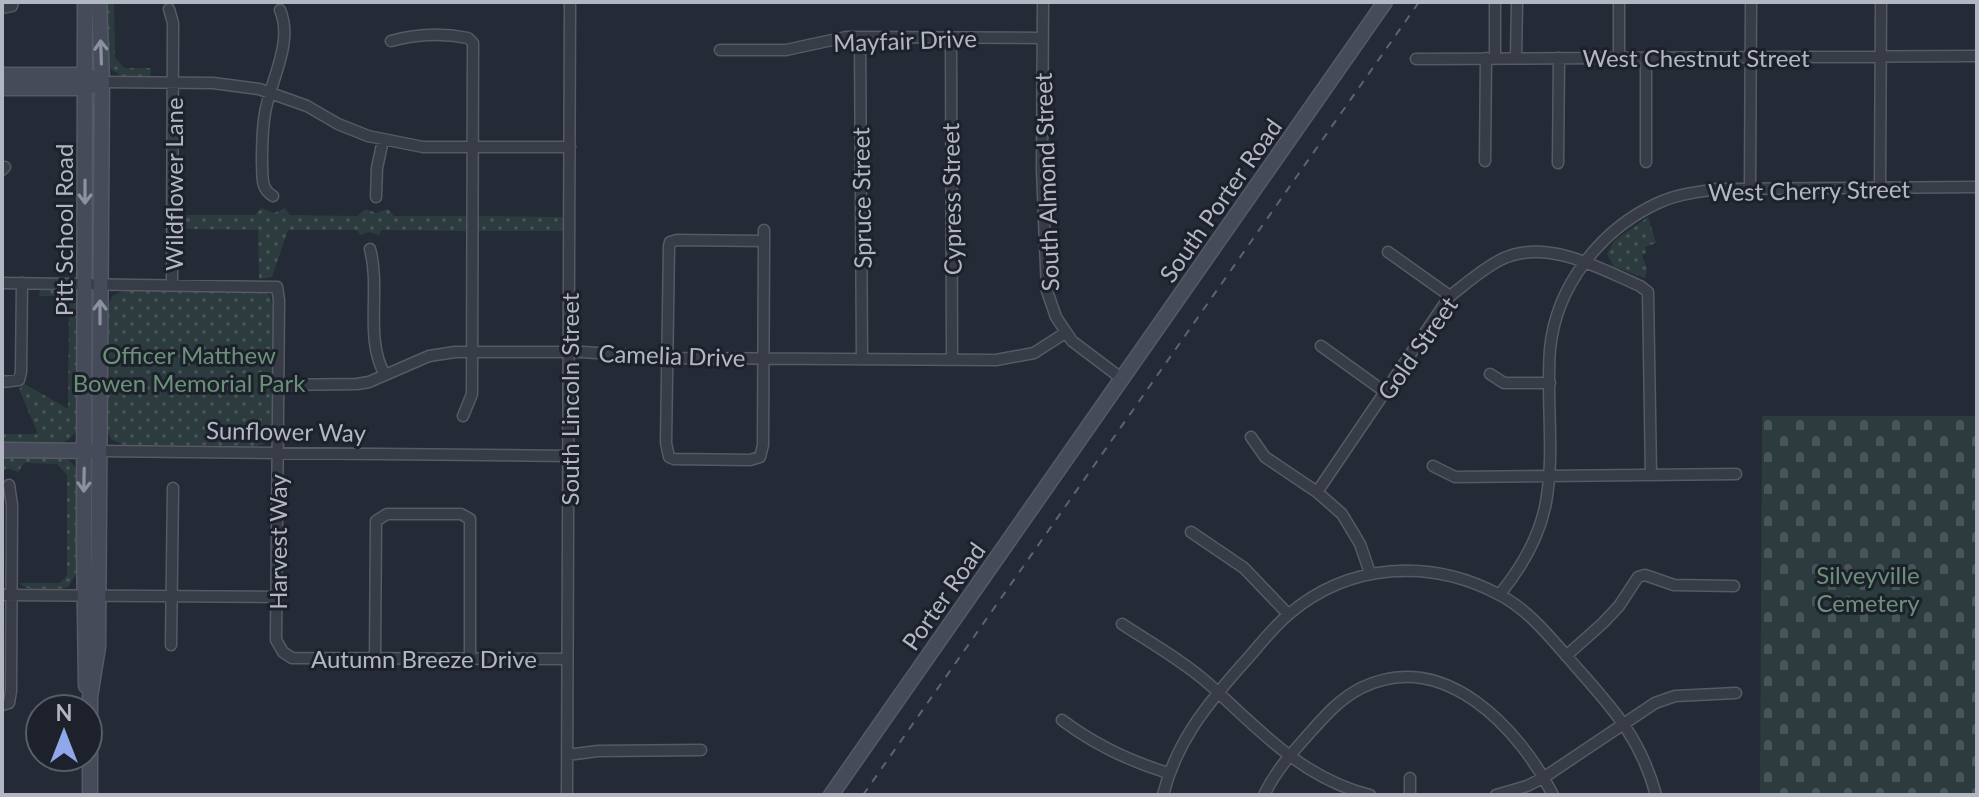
<svg xmlns="http://www.w3.org/2000/svg" width="1979" height="797" viewBox="0 0 1979 797" font-family="Lato,sans-serif">
<style>
.cemetery{fill:url(#cemetery-stones)}
.park{fill:url(#park-dots)}
.lines{fill:none;stroke-linecap:round;stroke-linejoin:round}
.street-casing{stroke:#555a65;stroke-width:13}
.secondary-casing{stroke:#555a65;stroke-width:17}
.street{stroke:#373c47;stroke-width:10}
.secondary{stroke:#464b5a;stroke-width:14}
.rail{stroke:#5e6371;stroke-width:2;stroke-dasharray:8 8;stroke-linecap:butt}
.oneway{stroke:#8c919e}
.labels{text-anchor:middle;dominant-baseline:central;stroke-width:6;stroke-linejoin:round;paint-order:stroke}
.street-label{font-size:24px;fill:#b2b7c3;stroke:#1c212c}
.park-label{font-size:24px;fill:#6c9179;stroke:#1c212c}
</style>
<defs>
<pattern id="cemetery-stones" width="16" height="16" patternUnits="userSpaceOnUse" patternTransform="scale(2)"><rect width="16" height="16" fill="#2c3b3d"/><path d="M2 7V4a2 2 0 0 1 4 0v3zM10 15v-3a2 2 0 0 1 4 0v3z" fill="#485557"/></pattern>
<pattern id="park-dots" width="8" height="8" patternUnits="userSpaceOnUse" patternTransform="scale(2)"><rect width="8" height="8" fill="#2c3b3d"/><path d="M2 2h.1M6 6h.1" fill="none" stroke="#485557" stroke-width="1.8" stroke-linecap="round"/></pattern>
</defs>
<rect width="100%" height="100%" fill="#242a36"/>
<!-- cemetery -->
<path class="cemetery" d="M1762,416H1977V795H1760Z"/>
<!-- park -->
<path class="park" d="M104,2H114L115,58L125,68H151L150,77L121,76L108,67Z
M261,208L274,213L285,208L290,215L357,216L365,209L376,213L388,209L394,216H466V231L382,230L379,235L369,232L360,235L357,230H288L272,277L259,279L258,230L179,229V215H255Z
M479,216L563,217V231H479Z
M1648,217L1656,243L1645,247L1646,253L1642,255L1647,269L1645,278L1614,267L1607,254L1614,241Z
M40,290C55,290 71,287 78,304L76,431C65,453 23,443 2,443V434H38L19,389L25,384L68,409L69,304L62,296H39Z
M125,290L259,291L270,295L273,308L272,433L267,443L258,446L124,445L112,440L106,430L107,308L112,296Z
M2,457H60L69,460L76,468L77,572L68,587C54,591 29,593 19,583H60L67,575V475L57,464L24,463L18,472L10,469L2,470Z"/>
<g class="lines">
<!-- street casing -->
<g class="street-casing">
<path id="street" d="M1043,2L1042,170L1047,291L1056,317L1072,341L1121,378
M2,8L12,6L13,2
M169,9L173,23L172,285
M860,37L862,359
M951,38L952,360
M391,41C415,34 443,33 468,38L473,43L472,394L463,416
M720,50H786L846,37L1043,38
M1495,58V2
M1516,58L1517,2
M1619,58V2
M1416,59L1977,56
M102,82L213,83L259,89L307,106L338,124L368,136L423,147H570
M1485,161L1486,58
M1646,162V57
M1558,163L1559,58
M2,170L5,167
M1750,188L1751,2
M1880,188L1881,2
M273,196C260,188 263,177 262,163C262,146 262,130 265,113C270,81 294,43 280,10
M376,197L377,168L383,140
M764,230V241L763,445L760,457L750,460L674,459L669,457L666,443L669,246L670,242L677,240L764,241
M370,249C381,290 364,338 385,375
M1388,252L1450,296
M2,283L277,287L279,300L276,640L283,652L292,658L567,659
M1321,346L1385,392
M1490,374L1504,383H1550
M2,382L19,380L21,372L22,283
M278,385L357,384L369,382L429,356L455,352H583L667,358L996,360L1034,353L1065,333
M1251,437L1265,457L1317,492L1342,514L1360,544L1370,573
M100,451L569,456
M1433,466L1455,477L1736,474
M1317,492L1450,296C1467,283 1482,269 1502,259C1547,238 1599,268 1640,286L1648,292L1651,475
M1191,532L1244,568L1288,614
M1500,594C1521,568 1540,536 1546,502C1555,452 1546,400 1550,349C1556,286 1601,229 1658,203C1677,194 1697,192 1717,189L1977,187
M2,595L277,597
M1122,624C1151,643 1183,661 1209,684C1258,729 1303,779 1370,795
M171,645L173,488
M1566,656L1603,623L1619,606L1638,577L1645,575L1674,585L1734,586
M375,658L376,521L387,514H461L470,519V658
M2,705L9,703L11,691L12,505L9,485
M1062,720C1095,745 1129,761 1168,773
M567,755L598,751L701,750
M1410,778V795
M567,795L570,2
M1163,795C1176,743 1205,707 1240,667C1256,650 1271,629 1289,614C1349,563 1430,558 1498,594C1530,610 1554,642 1577,668C1614,710 1641,739 1656,795
M1264,795C1275,772 1290,755 1307,736C1324,717 1338,700 1361,688C1443,647 1519,728 1553,795
M1496,795L1527,786L1543,778L1655,703L1675,696L1736,693"/>
</g>
<!-- secondary casing -->
<g class="secondary-casing">
<path id="secondary" d="M85,2L84,546L86,686
M2,75H85L90,77
M2,88H85L94,85
M2,450L94,451
M90,795V697L98,647L102,82L99,2
M831,795L1385,2"/>
</g>
<!-- street -->
<use href="#street" class="street"/>
<!-- secondary -->
<use href="#secondary" class="secondary"/>
<!-- rail -->
<path class="rail" d="M863,795L1419,2"/>
</g>
<!-- one-way arrows -->
<defs><path id="oneway-shaft" d="M-6 0H5M1.5-3L5.5 0L1.5 3" fill="none" stroke-width="1.6" stroke-linecap="round" stroke-linejoin="round" transform="scale(2)"/></defs>
<g class="oneway">
<use href="#oneway-shaft" transform="translate(101 52) rotate(-92)"/>
<use href="#oneway-shaft" transform="translate(85 192) rotate(90)"/>
<use href="#oneway-shaft" transform="translate(100 312) rotate(-90)"/>
<use href="#oneway-shaft" transform="translate(84 480) rotate(91)"/>
</g>
<g class="labels">
<!-- street labels -->
<g class="street-label">
<text transform="translate(905 40) rotate(-2)">Mayfair Drive</text>
<text x="1696" y="57">West Chestnut Street</text>
<text transform="translate(1046 182) rotate(-92)">South Almond Street</text>
<text transform="translate(173 184) rotate(-90)">Wildflower Lane</text>
<text transform="translate(1809 190) rotate(-1)">West Cherry Street</text>
<text transform="translate(861 198) rotate(-91)">Spruce Street</text>
<text transform="translate(951 199) rotate(-91)">Cypress Street</text>
<text transform="translate(1220 200) rotate(-55)">South Porter Road</text>
<text transform="translate(63 230) rotate(-90)">Pitt School Road</text>
<text transform="translate(1417 348) rotate(-55)">Gold Street</text>
<text transform="translate(672 355) rotate(2)">Camelia Drive</text>
<text transform="translate(569 399) rotate(-90)">South Lincoln Street</text>
<text transform="translate(286 431) rotate(1)">Sunflower Way</text>
<text transform="translate(277 542) rotate(-90)">Harvest Way</text>
<text transform="translate(943 596) rotate(-55)">Porter Road</text>
<text x="424" y="658">Autumn Breeze Drive</text>
</g>
<!-- park labels -->
<g class="park-label">
<text x="189" y="354">Officer Matthew<tspan x="189" dy="28">Bowen Memorial Park</tspan></text>
<text x="1868" y="574">Silveyville<tspan x="1868" dy="28">Cemetery</tspan></text>
</g>
</g>
<!-- border -->
<rect width="1979" height="797" fill="none" stroke="#b2b7c3" stroke-width="8"/>
<!-- north arrow -->
<g transform="translate(64 733)"><circle r="38" fill="#1c212c" stroke="#585d68" stroke-width="2"/>
<path d="M0-6L14 30L0 20L-14 30Z" fill="#90a8ea"/>
<text y="-12" font-size="22" font-weight="bold" text-anchor="middle" fill="#b2b7c3">N</text>
</g>
</svg>
